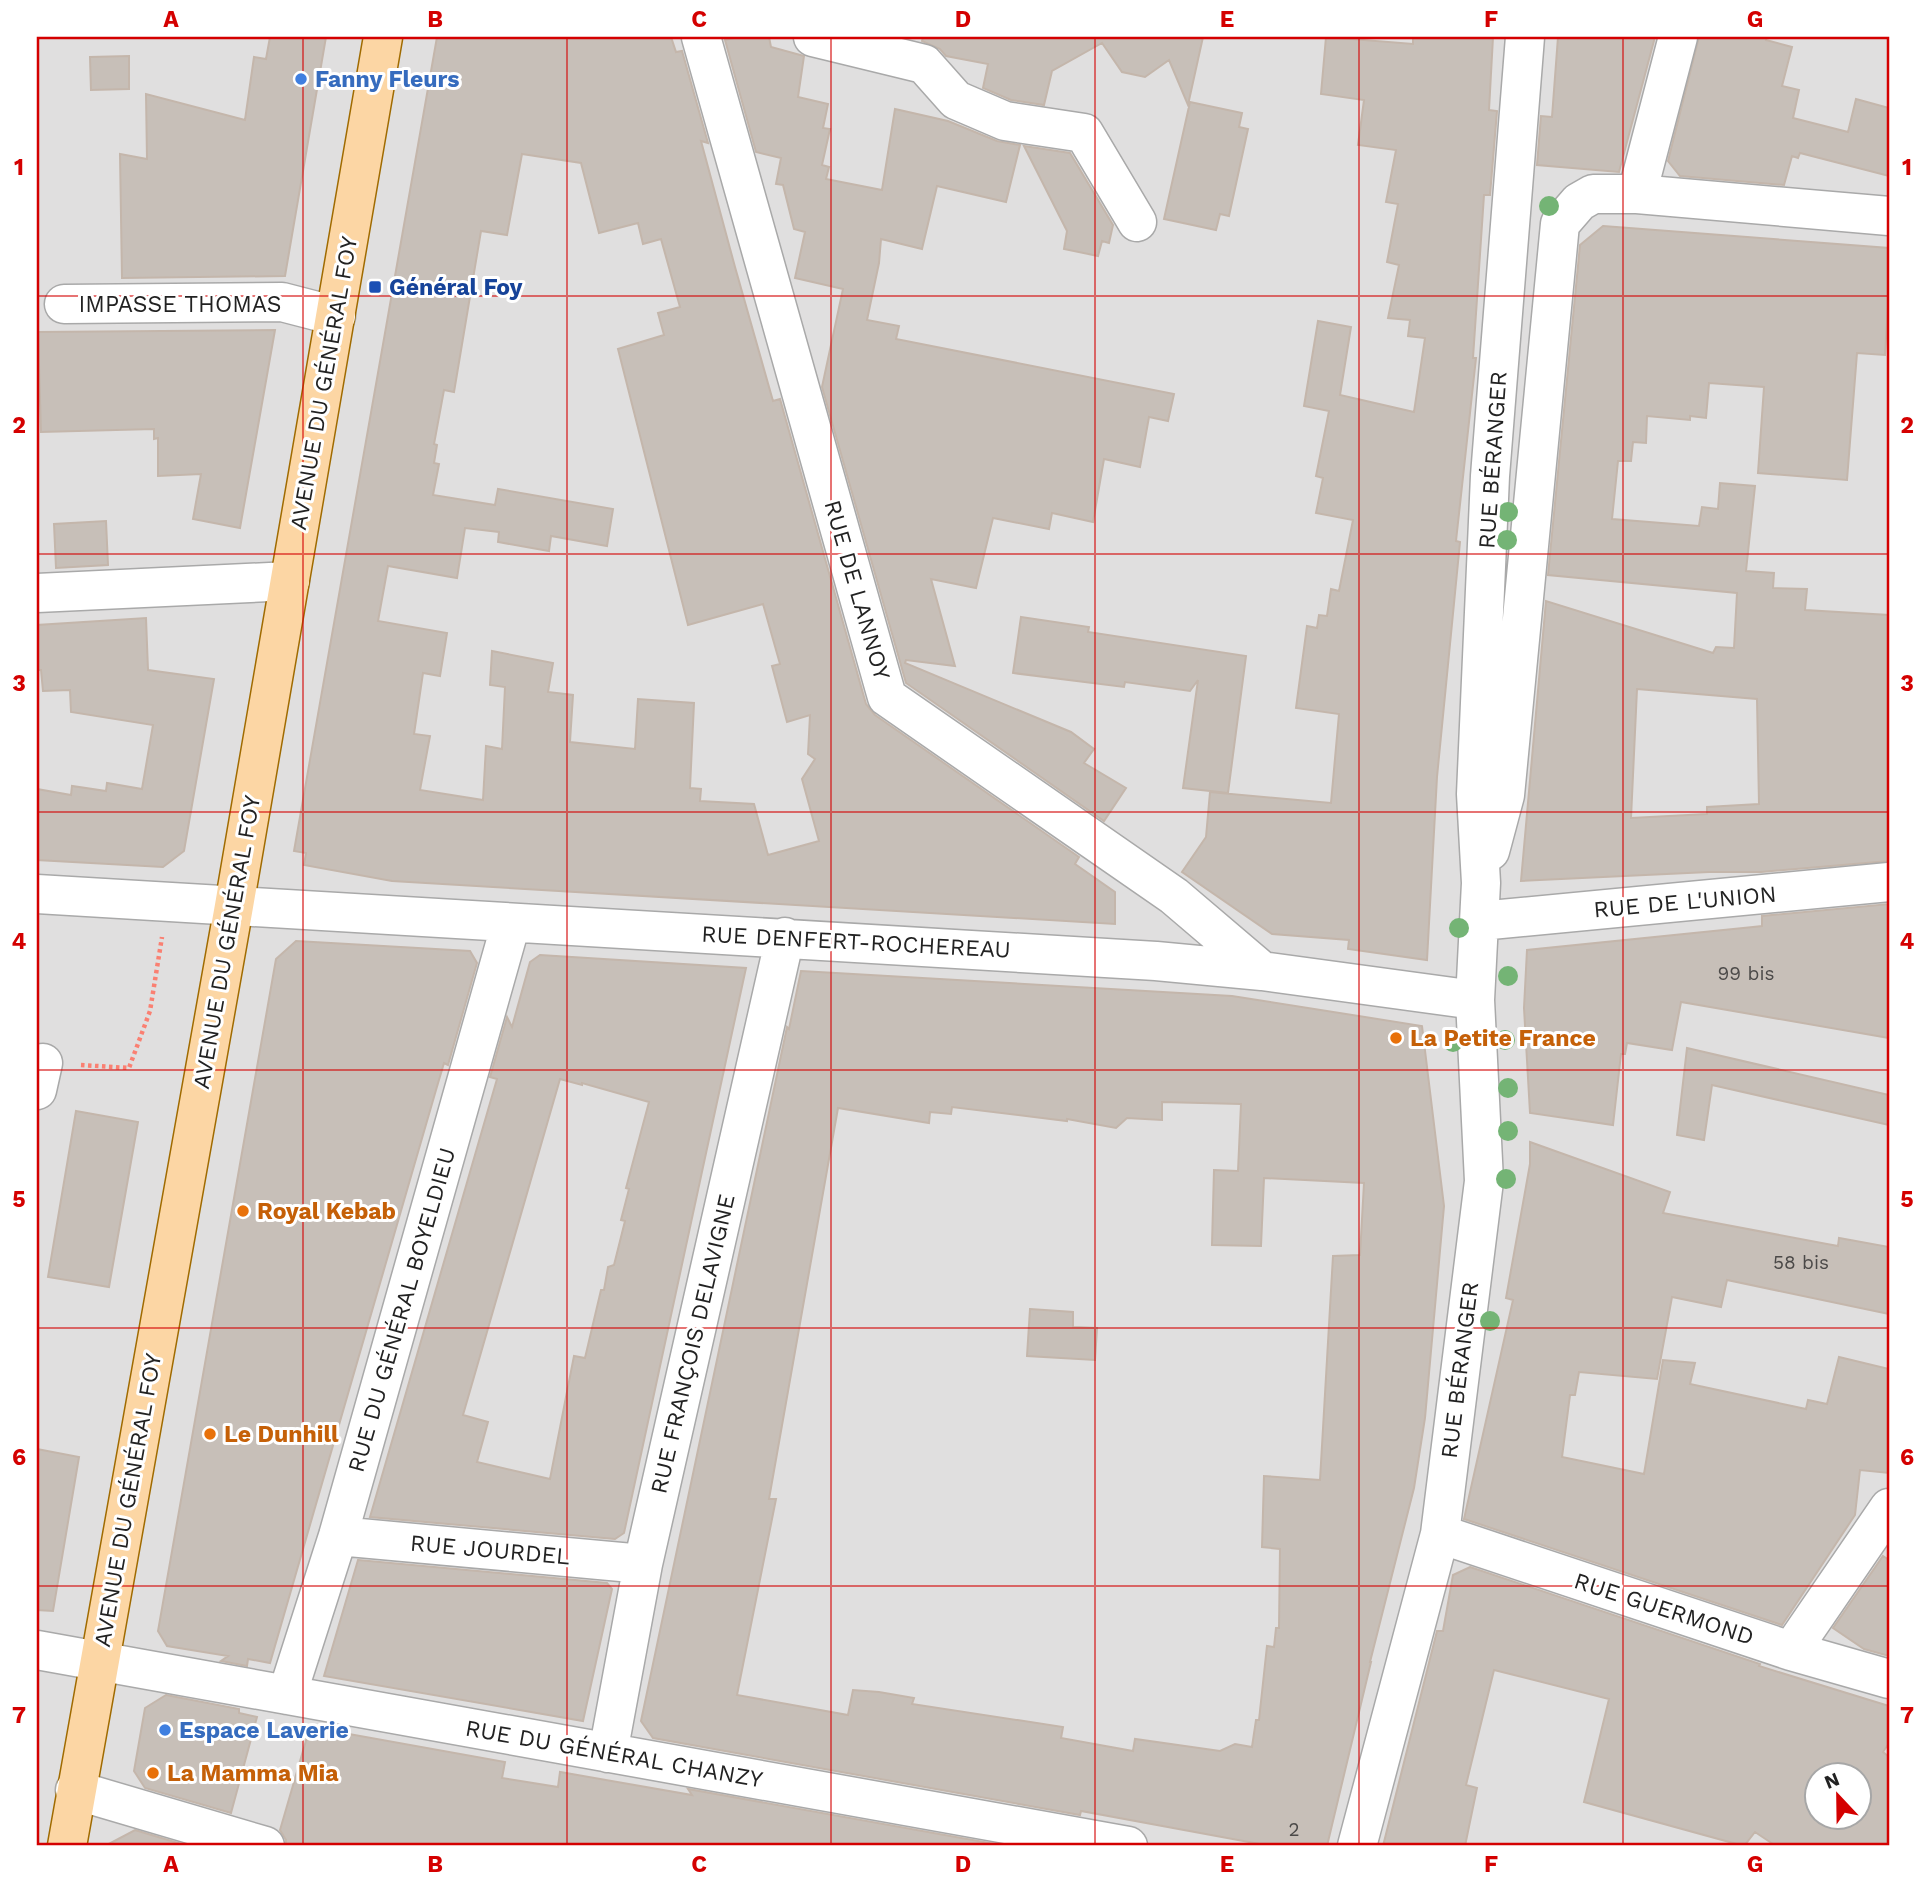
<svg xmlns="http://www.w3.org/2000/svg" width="1926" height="1883" viewBox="0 0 1926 1883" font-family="'Work Sans',sans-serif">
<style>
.residential{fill:#e0dfdf;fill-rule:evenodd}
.building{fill:#c7bfb8;stroke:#c4b6ab;stroke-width:2;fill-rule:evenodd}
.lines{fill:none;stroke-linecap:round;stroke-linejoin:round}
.minor-casing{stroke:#a9a9a9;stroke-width:41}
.major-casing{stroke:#a06b00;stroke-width:41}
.path{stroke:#fa8072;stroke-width:4.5;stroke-dasharray:3.5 3.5;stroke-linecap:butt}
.minor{stroke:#fff;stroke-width:38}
.major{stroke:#fcd6a4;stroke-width:38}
.tree{fill:#74b475}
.grid{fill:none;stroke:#d40000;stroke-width:2;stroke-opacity:0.55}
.shop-dot{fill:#3f7fe0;stroke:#fff;stroke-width:2.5}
.transit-dot{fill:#1a4fb4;stroke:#fff;stroke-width:2.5}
.food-dot{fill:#e8710a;stroke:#fff;stroke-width:2.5}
.labels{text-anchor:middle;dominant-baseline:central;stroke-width:6;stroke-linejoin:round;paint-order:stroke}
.number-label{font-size:19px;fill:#4b4948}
.shop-label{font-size:23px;font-weight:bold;fill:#366cbe;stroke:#fff;text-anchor:start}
.transit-label{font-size:23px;font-weight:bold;fill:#164399;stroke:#fff;text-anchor:start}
.street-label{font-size:23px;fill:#222;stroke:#fff}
.food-label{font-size:23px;font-weight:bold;fill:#c56008;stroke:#fff;text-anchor:start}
.neatline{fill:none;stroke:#d40000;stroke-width:2.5}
.grid-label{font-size:23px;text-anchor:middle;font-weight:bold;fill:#d40000}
</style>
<rect width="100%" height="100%" fill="#f2efe9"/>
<!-- residential -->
<path class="residential" d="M37,37H1889V1846H37ZM1818,1774H1860V1816H1818Z"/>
<!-- building -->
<path class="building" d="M270,37H326L285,276L122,278L120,154L147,159L146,94L245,120L254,57L266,59Z
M437,37H671L676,52L682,51L708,143L701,141L735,267L773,401L780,399L866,704L875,715L1079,857L1075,864L1115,892V924L392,881L304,865L306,853L294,851ZM522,154L581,163L599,233L638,223L643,244L661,239L680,307L658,313L664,335L618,349L688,625L763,604L780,664L772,666L787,722L810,715L808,754L815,759L802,779L819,841L768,855L754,804L700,801L701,789L690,788L694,703L638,699L635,749L570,742L573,695L548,692L553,663L492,651L490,685L505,687L502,749L486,746L483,800L420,790L430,736L414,734L423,673L440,676L447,633L378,621L388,566L457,578L465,528L499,532L498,542L549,551L551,536L607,546L613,509L498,489L495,505L433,495L439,464L434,463L437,445L434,444L444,390L454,392L481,231L507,235Z
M738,37H769L771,47L804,56L798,97L828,104L823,128L830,129L822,165L829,167L826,179L882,190L895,109L948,121L997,141L1020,145L1006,202L937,186L922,249L881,239L879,263L867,320L899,326L896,339L1174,394L1168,421L1149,417L1140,467L1104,459L1093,522L1052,513L1049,529L993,518L976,588L931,579L955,666L906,660L905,663L1071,732L1094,749L1084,763L1126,788L1104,821L906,683L822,387L843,289L795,278L805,232L794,229L783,185L776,184L781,158L756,152L725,40Z
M923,37H1203L1188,105L1169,60L1145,77L1122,72L1102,43L1052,71L1044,105L1011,100L983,88L988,64L946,56L940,49L922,41Z
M1326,37L1413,44V37H1493L1489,110L1497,111L1490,195H1484L1473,358H1476L1456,541L1460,542L1437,777L1427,960L1348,949L1349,940L1272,934L1182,872L1206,837L1210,792L1331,803L1339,714L1296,708L1307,626L1317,628L1319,615L1327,616L1331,589L1339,591L1353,520L1316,513L1323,478L1316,476L1329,411L1304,406L1318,321L1351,327L1340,395L1414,412L1425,338L1408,336L1410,320L1388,318L1399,265L1387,262L1398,204L1386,202L1396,150L1358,145L1364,100L1321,94Z
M1558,37H1655L1619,172L1537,165L1541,116L1552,117Z
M1699,37H1767L1766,40L1792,47L1782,86L1799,90L1793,118L1848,132L1856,99L1889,108V176L1800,153L1798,158L1792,156L1784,185L1680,176L1668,161Z
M129,56V89L91,90L90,57Z
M1190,102L1242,113L1239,127L1248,129L1229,216L1220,214L1216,230L1164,219Z
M1024,146L1070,153L1113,225L1109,243L1102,241L1098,256L1064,249L1067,231Z
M1603,226L1889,248V290L1885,355L1857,353L1847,480L1758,473L1764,387L1709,383L1706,418L1690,416V420L1647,416L1646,443L1633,442L1631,461H1618L1612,519L1699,526L1702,507L1718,509L1720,483L1755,486L1746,571L1774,573L1773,588L1807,589L1805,610L1889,615V861L1761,872H1709L1521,881L1546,601L1713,653L1716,647L1734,648L1737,593L1548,575L1580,245ZM1637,689L1757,699L1759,804L1707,807V814L1631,818Z
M275,330L240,528L193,519L201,474L158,476V438L154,439V429L41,432L38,332Z
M106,521L108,565L56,568L54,524Z
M1021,617L1089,627L1088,632L1246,656L1228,793L1183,788L1198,680L1190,691L1125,682L1124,687L1013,673Z
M146,618L148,670L214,679L184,851L163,867L37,860V789L71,795L72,786L106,791L107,783L142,789L153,725L71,712L70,690L43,691L41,670H37V625Z
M1889,904V1038L1681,1002L1672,1050L1627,1043L1625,1054H1621L1613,1125L1530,1113L1524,1008L1527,950L1753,927L1762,926V916Z
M296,941L470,951L477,963L448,1065L444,1063L436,1090L270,1663L248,1659L247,1666L221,1661L228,1656L167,1646L158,1631L276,959Z
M540,955L746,968L624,1533L615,1539L370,1517L497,1079L490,1077L507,1017L512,1027L530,962ZM560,1079L582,1085V1083L649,1102L626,1188L629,1189L621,1220L625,1221L614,1265L608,1267L604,1290H601L585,1358L574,1356L550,1479L477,1462L488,1422L463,1415Z
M801,971L1232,996L1422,1026L1444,1206L1425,1418L1414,1488L1370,1662H1371L1327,1846L1265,1845L1081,1811L1080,1815L653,1738L641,1721L787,1027L789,1029ZM1162,1102L1241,1104L1238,1171L1214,1170L1212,1245L1261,1246L1264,1178L1364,1183L1360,1255L1333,1256L1320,1480L1264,1476L1262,1547L1280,1549L1279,1628H1276L1274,1647L1267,1646L1259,1720H1256L1252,1747L1235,1744L1220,1751L1135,1739L1133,1751L1061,1738L1063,1727L912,1704L914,1698L879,1692L853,1690L848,1715L737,1695L776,1499H769L838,1108L929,1123L930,1112L951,1114L952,1107L1067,1121V1119L1116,1128L1127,1118L1162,1120Z
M1687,1048L1889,1095V1125L1712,1085L1704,1140L1677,1135Z
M76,1111L138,1122L109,1287L48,1277Z
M1530,1142L1670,1192L1663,1213L1827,1244L1838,1246L1839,1238L1889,1247V1314L1727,1280L1721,1307L1672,1297L1657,1379L1579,1372L1575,1395H1570L1562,1457L1644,1474L1663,1360L1695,1363L1690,1384L1806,1409L1808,1400L1827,1404L1839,1357L1889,1369V1473L1860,1470L1855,1515L1782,1625L1464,1519L1513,1300L1506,1298L1530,1164Z
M1030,1309L1073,1312V1327L1097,1328L1095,1360L1027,1356Z
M37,1449L79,1457L53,1611L37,1610Z
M1883,1556L1889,1560V1656L1864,1649L1833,1628Z
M358,1560L607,1583L612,1589L583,1721L324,1676Z
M1470,1567L1760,1664L1759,1666L1889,1706V1743L1883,1752L1889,1757V1846H1776L1755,1832L1744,1846L1584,1802L1609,1699L1494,1670L1466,1785L1477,1788L1465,1846H1383L1437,1631H1443L1453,1575ZM1817,1774H1859V1816H1817Z
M166,1695L239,1709V1713L257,1717L231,1813L145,1788L134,1771L145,1708Z
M310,1727L505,1762L502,1778L558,1787L560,1772L692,1795L688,1789L1006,1846H286V1840L280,1830Z
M135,1830L188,1846H105Z"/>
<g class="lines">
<!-- minor casing -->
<g class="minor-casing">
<path id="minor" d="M701,37L887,697L1174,896L1262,971
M813,37L924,64L956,100L1005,121L1084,133L1137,222
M1637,194L1678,37
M64,304L282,302L336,316
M37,593L290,581
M1490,851L1505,795L1560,224L1579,202L1593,194H1637L1889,216
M37,894L1156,961L1262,971L1475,1000
M1480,921L1889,882
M37,1090L43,1063
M1440,1534L1791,1651L1889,1679
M338,1536L643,1564
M37,1650L1128,1846
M1791,1651L1889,1508
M287,1695L338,1536L511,923
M608,1753L643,1564L785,937
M75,1790L265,1846
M1357,1846L1440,1534L1484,1181L1475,1000L1481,883L1476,794L1490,476L1525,37"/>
</g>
<!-- major casing -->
<g class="major-casing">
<path id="major" d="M67,1846L234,906L383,37"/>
</g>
<!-- path -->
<path class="path" d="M81,1065L129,1068L150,1011L162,937"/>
<!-- minor -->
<use href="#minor" class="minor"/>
<!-- major -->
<use href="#major" class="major"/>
</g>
<!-- trees -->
<g class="tree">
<circle cx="1549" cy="206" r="10"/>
<circle cx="1508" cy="512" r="10"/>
<circle cx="1507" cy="540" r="10"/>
<circle cx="1459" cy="928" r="10"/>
<circle cx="1508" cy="976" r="10"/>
<circle cx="1505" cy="1040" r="10"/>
<circle cx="1453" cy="1042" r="10"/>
<circle cx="1508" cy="1088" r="10"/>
<circle cx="1508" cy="1131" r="10"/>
<circle cx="1506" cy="1179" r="10"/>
<circle cx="1490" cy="1321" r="10"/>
</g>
<!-- grid -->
<path class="grid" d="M303,37V1846M567,37V1846M831,37V1846M1095,37V1846M1359,37V1846M1623,37V1846M37,296H1889M37,554H1889M37,812H1889M37,1070H1889M37,1328H1889M37,1586H1889"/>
<!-- markers -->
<g class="shop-dot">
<circle cx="301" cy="79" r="7"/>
<circle cx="165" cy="1730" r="7"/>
</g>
<rect class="transit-dot" x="368" y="280" width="14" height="14" rx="3.5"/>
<g class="food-dot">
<circle cx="1396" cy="1038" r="7"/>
<circle cx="243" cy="1211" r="7"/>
<circle cx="210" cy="1434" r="7"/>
<circle cx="153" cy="1773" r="7"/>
</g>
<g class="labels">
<!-- number labels -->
<g class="number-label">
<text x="1746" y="973">99 bis</text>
<text x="1801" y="1262">58 bis</text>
<text x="1294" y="1829">2</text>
</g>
<!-- shop labels -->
<g class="shop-label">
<text x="315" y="79">Fanny Fleurs</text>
<text x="179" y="1730">Espace Laverie</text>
</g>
<!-- transit labels -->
<g class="transit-label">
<text x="389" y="287">Général Foy</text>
</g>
<!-- street labels -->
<g class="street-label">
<text x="180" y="304">IMPASSE THOMAS</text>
<text transform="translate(324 383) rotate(-80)">AVENUE DU GÉNÉRAL FOY</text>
<text transform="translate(1493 460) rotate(-86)">RUE BÉRANGER</text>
<text transform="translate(857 590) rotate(74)">RUE DE LANNOY</text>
<text transform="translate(1685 902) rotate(-5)">RUE DE L'UNION</text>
<text transform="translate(227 942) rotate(-80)">AVENUE DU GÉNÉRAL FOY</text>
<text transform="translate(856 942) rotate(3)">RUE DENFERT-ROCHEREAU</text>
<text transform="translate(402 1310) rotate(-74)">RUE DU GÉNÉRAL BOYELDIEU</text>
<text transform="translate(693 1344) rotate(-77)">RUE FRANÇOIS DELAVIGNE</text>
<text transform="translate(1460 1370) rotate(-83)">RUE BÉRANGER</text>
<text transform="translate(128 1500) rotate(-80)">AVENUE DU GÉNÉRAL FOY</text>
<text transform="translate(490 1550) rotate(5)">RUE JOURDEL</text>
<text transform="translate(1664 1609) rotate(18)">RUE GUERMOND</text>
<text transform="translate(614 1754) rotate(10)">RUE DU GÉNÉRAL CHANZY</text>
</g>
<!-- food labels -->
<g class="food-label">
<text x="1410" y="1038">La Petite France</text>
<text x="257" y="1211">Royal Kebab</text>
<text x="224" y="1434">Le Dunhill</text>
<text x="167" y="1773">La Mamma Mia</text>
</g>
</g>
<!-- border -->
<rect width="1926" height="1883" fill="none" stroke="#ffffff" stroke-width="77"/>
<!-- north arrow -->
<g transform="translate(1838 1796) rotate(338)"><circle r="33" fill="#ffffff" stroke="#a7a7a7" stroke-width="2"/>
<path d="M0-5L12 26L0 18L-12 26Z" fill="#d40000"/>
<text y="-10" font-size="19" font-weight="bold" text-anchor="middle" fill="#222222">N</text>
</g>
<rect x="38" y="38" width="1850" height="1806" class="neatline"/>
<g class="grid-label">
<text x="171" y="27">A</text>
<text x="435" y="27">B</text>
<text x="699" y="27">C</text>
<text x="963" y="27">D</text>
<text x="1227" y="27">E</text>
<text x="1491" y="27">F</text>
<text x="1755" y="27">G</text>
<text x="19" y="175">1</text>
<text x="1907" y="175">1</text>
<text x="19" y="433">2</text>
<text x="1907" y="433">2</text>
<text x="19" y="691">3</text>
<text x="1907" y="691">3</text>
<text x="19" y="949">4</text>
<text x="1907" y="949">4</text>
<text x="19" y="1207">5</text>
<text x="1907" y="1207">5</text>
<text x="19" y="1465">6</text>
<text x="1907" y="1465">6</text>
<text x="19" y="1723">7</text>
<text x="1907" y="1723">7</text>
<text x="171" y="1872">A</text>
<text x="435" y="1872">B</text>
<text x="699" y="1872">C</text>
<text x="963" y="1872">D</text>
<text x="1227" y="1872">E</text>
<text x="1491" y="1872">F</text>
<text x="1755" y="1872">G</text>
</g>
</svg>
